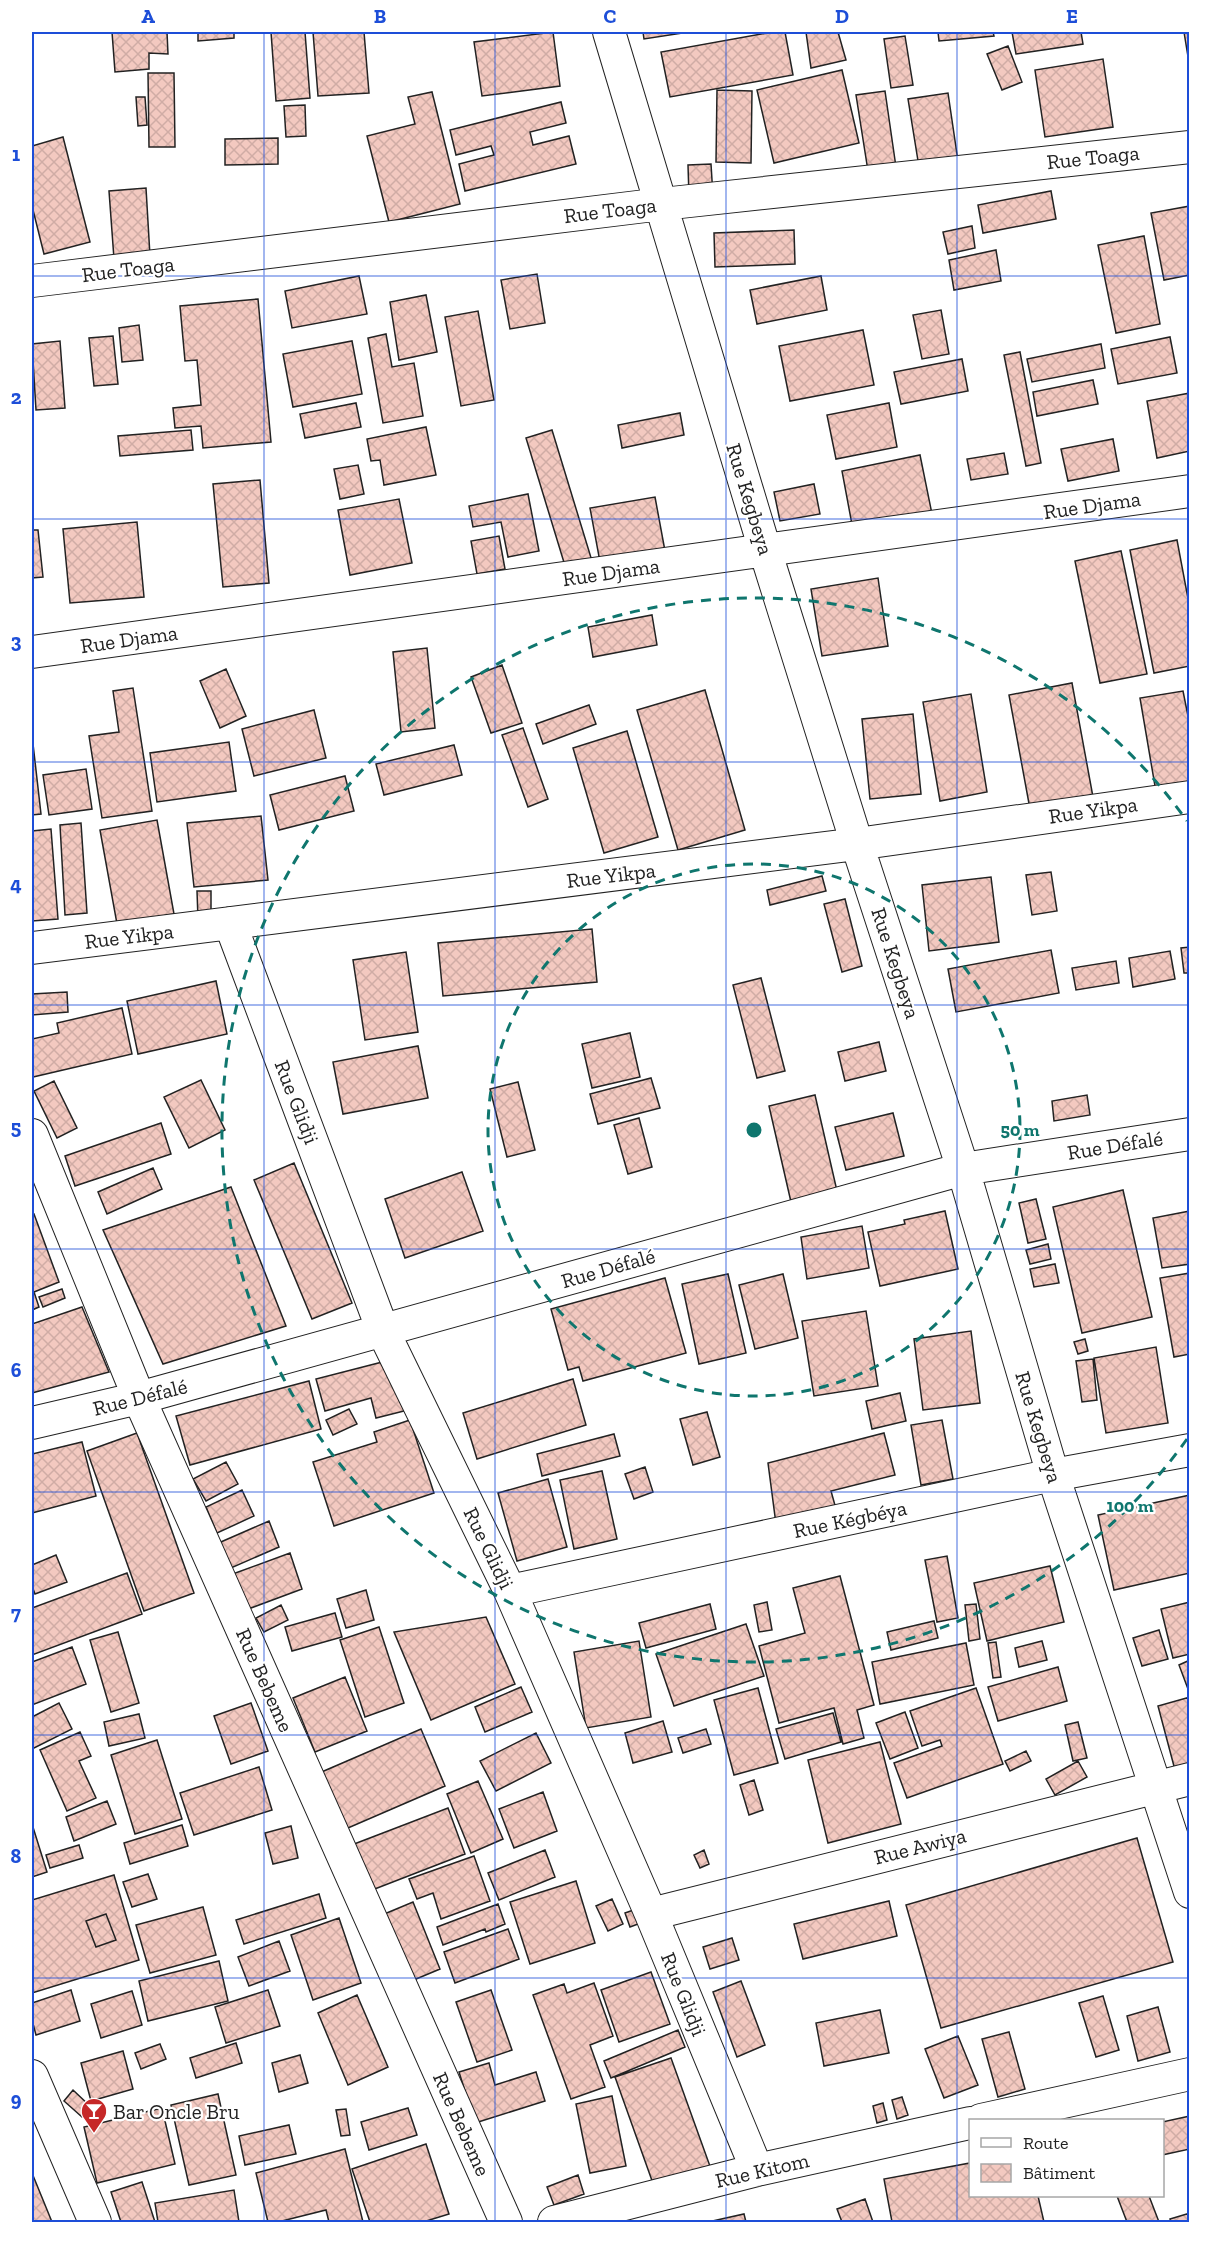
<svg xmlns="http://www.w3.org/2000/svg" width="1221" height="2254" viewBox="0 0 1221 2254" font-family="'Zilla Slab',serif">
<style>
.building{fill:url(#building-cross-hatch);stroke:#222;stroke-width:1.5;fill-rule:evenodd}
.lines{fill:none;stroke-linecap:round;stroke-linejoin:round}
.minor-casing{stroke:#222;stroke-width:34}
.minor{stroke:#fff;stroke-width:32}
.grid{fill:none;stroke:#1d4ed8;stroke-width:1.5;stroke-opacity:0.55}
.ring{fill:none;stroke:#0f766e;stroke-width:3;stroke-dasharray:10 8}
.labels{text-anchor:middle;dominant-baseline:central;stroke-width:4.5;stroke-linejoin:round;paint-order:stroke}
.street-label{font-size:21px;fill:#222;stroke:#fff}
.poi-label{font-size:21px;fill:#222;stroke:#fff;text-anchor:start}
.centre{fill:#0f766e;stroke:#fff;stroke-width:3}
.ring-label{font-size:18px;text-anchor:middle;font-weight:bold;fill:#0f766e;stroke:#fff;stroke-width:4.5;stroke-linejoin:round;paint-order:stroke}
.neatline{fill:none;stroke:#1d4ed8;stroke-width:2}
.grid-label{font-size:20px;text-anchor:middle;font-weight:bold;fill:#1d4ed8}
</style>
<defs>
<pattern id="building-cross-hatch" width="8" height="8" patternUnits="userSpaceOnUse" patternTransform="scale(1.5)"><rect width="8" height="8" fill="#f3c9c0"/><path d="M0 0l8 8M0 8l8-8" fill="none" stroke="#d0aca5"/></pattern>
</defs>
<rect width="100%" height="100%" fill="#fff"/>
<!-- building -->
<path class="building" d="M112,32H167L168,54L149,53V69L115,72Z
M198,32H234V38L198,41Z
M271,32H305L310,98L276,101Z
M313,32H364L369,93L318,96Z
M553,32L560,86L482,96L474,42Z
M643,32H689L644,39Z
M773,32H785L793,75L670,97L661,52Z
M806,32H838L846,60L811,68Z
M938,32H993L994,36L939,41Z
M1012,32H1081L1083,44L1016,54Z
M1184,32H1190V69Z
M905,36L913,85L891,88L884,39Z
M1008,46L1022,82L1002,90L987,54Z
M1103,59L1113,127L1045,137L1035,70Z
M842,70L859,143L774,163L757,90Z
M148,73H174L175,147H149Z
M717,90L752,91L751,163L716,162Z
M885,91L896,167L868,171L856,95Z
M432,92L460,204L389,222L367,136L415,124L408,97Z
M948,93L958,161L919,167L908,99Z
M136,97H145L147,125L138,126Z
M561,102L566,123L530,132L533,145L569,136L576,164L465,191L459,164L494,155L491,146L456,155L450,130Z
M305,105L306,136L286,137L284,106Z
M63,137L90,242L44,254L32,206V146Z
M278,138V164L225,165V139Z
M711,164L713,196L689,197L688,165Z
M146,188L150,256L114,259L109,191Z
M1051,191L1056,219L983,233L978,205Z
M1190,206V275L1164,280L1151,213Z
M972,226L975,248L948,254L943,232Z
M794,230L795,264L715,267L714,233Z
M1144,236L1160,324L1116,333L1098,245Z
M996,250L1001,281L954,290L949,260Z
M537,274L545,323L510,329L501,280Z
M359,276L367,314L292,328L285,291Z
M821,276L827,310L757,324L750,290Z
M426,295L437,352L399,360L390,302Z
M258,299L271,442L203,448L201,426L175,428L173,408L201,405L197,360L185,361L180,306Z
M941,310L949,354L922,359L913,315Z
M478,311L494,400L461,406L445,317Z
M139,325L143,360L122,362L119,328Z
M863,330L874,385L790,401L779,346Z
M386,334L392,367L414,363L423,416L383,423L368,338Z
M113,336L118,384L94,386L89,338Z
M1170,337L1177,373L1118,384L1111,349Z
M60,341L65,408L36,410L32,344Z
M352,341L362,394L293,407L283,354Z
M1101,344L1105,368L1032,382L1027,359Z
M1020,352L1041,463L1026,466L1004,355Z
M962,359L968,391L901,404L894,372Z
M1093,380L1098,404L1037,416L1033,392Z
M1190,393V451L1157,458L1147,401Z
M356,403L361,427L305,438L300,414Z
M889,403L897,447L836,459L827,415Z
M680,413L684,435L622,448L618,425Z
M426,427L436,475L384,485L380,460L371,461L367,439Z
M191,430L193,450L120,456L118,436Z
M552,430L592,561L566,569L526,438Z
M1113,439L1119,471L1068,481L1061,449Z
M1004,453L1008,474L971,480L967,459Z
M920,455L932,514L853,530L842,471Z
M358,465L364,494L340,499L334,469Z
M260,480L269,583L223,587L213,484Z
M814,484L820,514L780,521L774,492Z
M528,494L539,551L508,557L501,522L473,527L469,506Z
M655,497L665,551L600,562L590,508Z
M399,499L412,563L350,575L338,510Z
M137,522L144,597L70,603L63,529Z
M32,530H38L43,577L32,578Z
M499,536L505,569L477,574L471,541Z
M1177,540L1190,609V666L1154,673L1130,550Z
M1121,551L1147,674L1100,683L1075,561Z
M878,578L888,646L822,656L811,589Z
M652,615L657,645L593,657L588,627Z
M427,648L435,728L401,732L393,652Z
M502,665L522,723L491,733L471,677Z
M226,669L246,716L220,728L200,681Z
M1072,683L1093,797L1030,809L1009,695Z
M133,688L152,811L102,818L89,736L119,732L113,691Z
M705,690L745,830L678,850L637,710Z
M1183,691L1190,726V786L1156,792L1140,698Z
M971,694L987,792L940,801L923,702Z
M589,705L596,724L543,744L536,724Z
M314,710L326,758L254,776L242,729Z
M913,714L921,794L870,799L862,719Z
M523,728L548,799L528,807L502,735Z
M627,731L658,837L604,853L573,748Z
M32,735L41,814L32,815Z
M229,742L236,791L157,802L150,753Z
M454,745L462,775L384,795L376,764Z
M86,769L92,809L49,815L43,775Z
M345,776L354,811L279,830L270,795Z
M261,816L268,880L194,887L187,823Z
M157,820L174,914L117,924L100,830Z
M81,823L87,913L65,915L60,825Z
M51,829L58,919L32,921V831Z
M1051,872L1057,911L1032,915L1026,875Z
M822,876L826,891L770,905L767,890Z
M991,877L999,942L929,951L922,885Z
M197,891H211V919H198Z
M845,899L862,966L842,972L824,904Z
M592,929L597,982L443,996L438,943Z
M1190,947V973H1184L1181,948Z
M1051,950L1059,993L956,1012L948,969Z
M1170,951L1175,979L1133,987L1129,958Z
M406,952L418,1032L365,1040L353,960Z
M1116,961L1119,983L1076,990L1072,968Z
M761,978L785,1071L757,1078L733,985Z
M216,981L227,1034L138,1054L127,1001Z
M67,992L68,1012L32,1015V994Z
M122,1008L132,1054L33,1077L32,1039L59,1033L57,1023Z
M630,1033L640,1077L592,1088L582,1044Z
M879,1042L886,1071L845,1081L838,1052Z
M418,1046L428,1098L343,1114L333,1062Z
M651,1078L660,1108L598,1124L590,1094Z
M201,1080L225,1130L189,1148L164,1097Z
M54,1081L77,1128L57,1138L34,1091Z
M518,1082L535,1150L507,1157L490,1089Z
M815,1095L837,1191L791,1202L769,1106Z
M1087,1095L1090,1115L1054,1121L1052,1101Z
M893,1113L904,1156L846,1170L835,1127Z
M639,1118L652,1167L628,1174L614,1125Z
M161,1123L171,1154L75,1186L65,1156Z
M294,1163L352,1303L312,1319L254,1180Z
M153,1168L162,1189L107,1214L98,1192Z
M462,1172L483,1231L405,1258L385,1199Z
M231,1187L286,1326L163,1364L103,1230Z
M1123,1190L1152,1317L1082,1333L1053,1207Z
M1036,1199L1046,1239L1028,1243L1019,1203Z
M945,1211L958,1269L880,1286L868,1232L905,1224L904,1220Z
M1190,1211V1264L1162,1268L1153,1218Z
M34,1214L59,1282L34,1292L39,1307L32,1310V1215Z
M862,1226L869,1268L807,1279L801,1237Z
M1048,1244L1051,1259L1030,1264L1026,1250Z
M1055,1264L1059,1283L1034,1287L1030,1269Z
M1190,1273V1354L1174,1357L1160,1278Z
M728,1274L746,1353L699,1364L682,1284Z
M783,1274L798,1338L755,1349L739,1285Z
M665,1278L686,1353L583,1381L579,1367L568,1370L551,1309Z
M62,1289L65,1298L43,1307L39,1297Z
M82,1307L109,1372L32,1393V1324Z
M866,1311L878,1386L814,1396L802,1321Z
M971,1331L980,1403L923,1410L914,1339Z
M1085,1339L1088,1351L1078,1354L1074,1342Z
M1156,1347L1168,1423L1106,1433L1094,1358Z
M394,1359L408,1410L376,1418L371,1398L325,1411L316,1379Z
M1093,1359L1097,1400L1082,1402L1076,1361Z
M573,1379L586,1425L477,1459L463,1413Z
M309,1381L321,1429L190,1465L176,1416Z
M900,1393L906,1421L872,1429L866,1401Z
M349,1409L357,1424L333,1435L326,1420Z
M707,1412L720,1457L693,1465L680,1419Z
M410,1420L434,1493L334,1526L313,1462L377,1442L374,1432Z
M942,1420L953,1479L921,1485L911,1425Z
M137,1433L194,1593L144,1611L87,1451Z
M884,1433L895,1475L831,1491L836,1509L776,1524L768,1463Z
M614,1434L620,1456L542,1476L537,1454Z
M82,1442L96,1496L32,1513V1454Z
M226,1462L238,1484L206,1501L193,1479Z
M645,1467L653,1492L634,1499L625,1474Z
M602,1471L617,1539L574,1549L560,1480Z
M548,1479L567,1547L517,1561L498,1493Z
M242,1490L254,1516L217,1533L206,1507Z
M1190,1495V1573L1114,1590L1098,1515Z
M269,1521L279,1547L224,1571L214,1545Z
M290,1553L302,1589L243,1611L230,1575Z
M56,1555L67,1582L35,1594L32,1586V1565Z
M947,1556L958,1618L937,1622L925,1560Z
M1050,1566L1064,1622L987,1641L974,1583Z
M127,1573L142,1614L32,1655V1608Z
M840,1576L874,1705L857,1710L864,1738L843,1744L834,1708L779,1723L759,1646L805,1633L793,1588Z
M366,1590L374,1620L346,1628L337,1599Z
M767,1602L772,1630L759,1632L754,1605Z
M1190,1602V1654L1173,1658L1161,1609Z
M710,1604L716,1629L646,1648L639,1623Z
M976,1604L980,1639L969,1641L965,1605Z
M281,1605L288,1620L264,1632L256,1618Z
M335,1613L342,1637L292,1651L285,1627Z
M486,1617L515,1684L431,1720L394,1632Z
M934,1621L938,1638L891,1650L887,1632Z
M746,1624L764,1676L674,1706L656,1654Z
M379,1627L404,1703L365,1717L340,1640Z
M1159,1630L1168,1659L1142,1666L1133,1638Z
M118,1632L139,1703L111,1712L90,1640Z
M639,1641L651,1717L586,1728L574,1652Z
M1042,1641L1047,1660L1019,1667L1015,1648Z
M996,1642L1001,1677L993,1678L988,1643Z
M966,1643L974,1685L880,1704L872,1662Z
M72,1647L86,1684L32,1705V1662Z
M1190,1660V1689H1188L1179,1665Z
M1058,1667L1067,1701L998,1721L988,1687Z
M345,1677L367,1731L315,1752L293,1698Z
M521,1687L532,1712L485,1732L475,1707Z
M758,1688L778,1763L734,1775L714,1700Z
M976,1688L1003,1764L907,1798L894,1763L942,1746L940,1740L922,1746L910,1711Z
M1190,1697V1766L1175,1770L1158,1706Z
M59,1703L72,1729L32,1749V1717Z
M251,1703L268,1751L231,1764L214,1716Z
M905,1712L918,1748L890,1759L876,1723Z
M833,1713L841,1742L785,1759L776,1729Z
M139,1714L145,1738L109,1746L104,1722Z
M663,1721L672,1752L633,1763L625,1733Z
M1078,1722L1087,1758L1073,1761L1065,1725Z
M421,1729L445,1786L341,1831L317,1774Z
M706,1729L711,1744L683,1753L678,1738Z
M80,1732L91,1756L79,1761L96,1798L67,1811L40,1750Z
M536,1733L551,1763L496,1791L480,1761Z
M157,1740L182,1819L135,1834L111,1755Z
M880,1742L901,1824L828,1843L808,1760Z
M1026,1751L1031,1761L1010,1771L1005,1761Z
M1078,1761L1087,1777L1055,1795L1046,1779Z
M259,1767L272,1810L194,1835L180,1793Z
M754,1780L763,1810L749,1815L740,1785Z
M478,1781L503,1839L471,1853L447,1794Z
M543,1792L557,1831L514,1848L499,1809Z
M107,1801L116,1824L74,1841L66,1817Z
M448,1808L465,1854L367,1892L349,1846Z
M32,1824L47,1872L32,1877Z
M182,1825L188,1846L130,1864L124,1843Z
M291,1826L298,1858L273,1864L265,1833Z
M1137,1838L1173,1962L941,2028L906,1905Z
M79,1845L83,1858L50,1868L46,1855Z
M545,1850L555,1877L499,1900L488,1873Z
M704,1850L709,1864L700,1868L694,1855Z
M474,1856L490,1901L441,1919L433,1893L417,1899L409,1879Z
M148,1874L157,1899L132,1907L123,1882Z
M114,1875L139,1960L32,1993V1900ZM106,1914L116,1940L96,1947L86,1921Z
M576,1881L595,1943L530,1964L510,1902Z
M319,1894L326,1918L244,1944L236,1920Z
M612,1899L623,1924L608,1931L596,1906Z
M889,1901L897,1936L803,1959L794,1924Z
M413,1902L440,1969L409,1982L382,1915Z
M498,1904L505,1924L486,1932L485,1929L443,1945L437,1927Z
M203,1907L216,1955L150,1973L136,1925Z
M642,1907L646,1921L630,1927L625,1913Z
M106,1914L116,1940L96,1947L86,1921Z
M339,1918L361,1983L313,2000L291,1935Z
M508,1929L519,1959L455,1983L444,1952Z
M732,1938L739,1960L710,1969L703,1947Z
M279,1941L290,1971L249,1986L238,1957Z
M219,1961L228,2001L148,2021L139,1981Z
M651,1972L670,2024L619,2042L601,1990Z
M741,1981L765,2045L737,2057L713,1992Z
M594,1983L613,2036L590,2045L605,2087L571,2099L533,1995L564,1984L567,1993Z
M71,1990L80,2021L36,2035L32,2020V2003Z
M268,1990L280,2026L226,2043L215,2007Z
M491,1990L512,2050L477,2062L456,2002Z
M132,1991L142,2025L101,2038L91,2004Z
M357,1995L388,2067L348,2085L318,2013Z
M1103,1996L1119,2050L1096,2057L1079,2003Z
M1158,2007L1170,2052L1138,2061L1127,2016Z
M880,2010L889,2053L824,2066L816,2023Z
M678,2030L685,2047L611,2078L604,2061Z
M1009,2032L1025,2089L998,2097L982,2039Z
M958,2036L978,2085L944,2098L925,2049Z
M236,2043L242,2063L196,2078L190,2058Z
M160,2044L166,2059L141,2069L135,2053Z
M123,2051L133,2089L91,2101L81,2063Z
M300,2055L308,2083L279,2092L272,2063Z
M671,2058L711,2169L655,2189L615,2077Z
M489,2063L495,2085L536,2072L545,2101L475,2123L459,2072Z
M73,2090L91,2107L82,2117L64,2101Z
M218,2094L236,2175L189,2185L171,2105Z
M612,2096L626,2166L590,2173L576,2104Z
M902,2097L908,2115L897,2119L892,2100Z
M883,2103L887,2120L877,2123L873,2106Z
M162,2108L175,2164L97,2183L84,2127Z
M408,2108L417,2135L369,2150L361,2122Z
M346,2109L350,2135L341,2136L336,2110Z
M1190,2116V2149L1162,2155V2122Z
M289,2125L296,2154L245,2165L239,2136Z
M426,2144L449,2214L423,2222H370L352,2169Z
M345,2149L363,2222H329L326,2210L278,2222H268L256,2173Z
M970,2163V2196H1038L1044,2222H892L884,2179Z
M32,2173L52,2222H32Z
M578,2175L584,2194L554,2205L547,2187Z
M142,2182L155,2222H121L111,2192Z
M234,2190L239,2222H158L155,2203Z
M1117,2196H1149L1159,2222H1127Z
M865,2199L873,2222H842L837,2209Z
M1190,2213V2222H1171L1170,2219Z
M744,2214L746,2222H708Z"/>
<g class="lines">
<!-- minor casing -->
<g class="minor-casing">
<path id="minor" d="M609,32L765,550L857,844L963,1169L1053,1475L1190,1892
M32,281L662,204L1190,147
M32,652L1190,491
M230,923L383,1331L510,1591L651,1914L757,2170
M32,948L857,844L1190,797
M32,1135L139,1398L506,2222
M32,1423L139,1398L963,1169L1190,1134
M510,1591L1053,1475L1190,1450
M651,1914L1190,1779
M32,2076L95,2222
M981,2120L1190,2074
M554,2222L757,2170L970,2123"/>
</g>
<!-- minor -->
<use href="#minor" class="minor"/>
</g>
<!-- grid -->
<path class="grid" d="M264,32V2222M495,32V2222M726,32V2222M957,32V2222M32,276H1190M32,519H1190M32,762H1190M32,1005H1190M32,1249H1190M32,1492H1190M32,1735H1190M32,1978H1190"/>
<!-- distance rings -->
<g class="ring">
<circle cx="754" cy="1130" r="266"/>
<path d="M1187 1439A532 532 0 1 1 1187 821"/>
</g>
<!-- icons -->
<defs>
<g id="bar-pin" transform="scale(1.35)"><path d="M0 17L-7.5 6A9.5 9.5 0 1 1 7.5 6Z" fill="#c62828" stroke="#fff"/><path d="M-6-5H6L.8 .8V4.5H3.5V6h-7V4.5H-.8V.8Z" fill="#fff"/></g>
</defs>
<g fill-rule="evenodd">
<use href="#bar-pin" x="94" y="2111"/>
</g>
<g class="labels">
<!-- street labels -->
<g class="street-label">
<text transform="translate(1093 157) rotate(-6)">Rue Toaga</text>
<text transform="translate(610 210) rotate(-7)">Rue Toaga</text>
<text transform="translate(128 269) rotate(-7)">Rue Toaga</text>
<text transform="translate(750 499) rotate(73)">Rue Kegbeya</text>
<text transform="translate(1092 505) rotate(-8)">Rue Djama</text>
<text transform="translate(611 572) rotate(-8)">Rue Djama</text>
<text transform="translate(129 639) rotate(-8)">Rue Djama</text>
<text transform="translate(1093 810) rotate(-8)">Rue Yikpa</text>
<text transform="translate(611 875) rotate(-7)">Rue Yikpa</text>
<text transform="translate(129 936) rotate(-7)">Rue Yikpa</text>
<text transform="translate(896 963) rotate(72)">Rue Kegbeya</text>
<text transform="translate(297 1102) rotate(69)">Rue Glidji</text>
<text transform="translate(1115 1145) rotate(-9)">Rue Défalé</text>
<text transform="translate(608 1268) rotate(-16)">Rue Défalé</text>
<text transform="translate(140 1397) rotate(-14)">Rue Défalé</text>
<text transform="translate(1039 1427) rotate(73)">Rue Kegbeya</text>
<text transform="translate(850 1519) rotate(-12)">Rue Kégbéya</text>
<text transform="translate(489 1548) rotate(64)">Rue Glidji</text>
<text transform="translate(265 1680) rotate(66)">Rue Bebeme</text>
<text transform="translate(920 1846) rotate(-14)">Rue Awiya</text>
<text transform="translate(684 1994) rotate(68)">Rue Glidji</text>
<text transform="translate(462 2124) rotate(66)">Rue Bebeme</text>
<text transform="translate(762 2170) rotate(-13)">Rue Kitom</text>
</g>
<!-- poi labels -->
<g class="poi-label">
<text x="113" y="2111">Bar Oncle Bru</text>
</g>
</g>
<circle cx="754" cy="1130" r="9" class="centre"/>
<g class="ring-label">
<text x="1020" y="1136">50 m</text>
<text x="1130" y="1512">100 m</text>
</g>
<!-- border -->
<rect width="1221" height="2254" fill="none" stroke="#ffffff" stroke-width="66"/>
<!-- legend -->
<rect x="969" y="2119" width="195" height="78" fill="#ffffff" stroke="#a7a7a7" stroke-width="1.5"/>
<rect x="981" y="2138" width="30" height="9" fill="#ffffff" stroke="#a7a7a7" stroke-width="1.5"/>
<text x="1023" y="2149" font-size="18" fill="#222222">Route</text>
<rect x="981" y="2164" width="30" height="18" fill="url(#building-cross-hatch)" stroke="#a7a7a7" stroke-width="1.5"/>
<text x="1023" y="2179" font-size="18" fill="#222222">Bâtiment</text>
<rect x="33" y="33" width="1155" height="2188" class="neatline"/>
<g class="grid-label">
<text x="148" y="23">A</text>
<text x="380" y="23">B</text>
<text x="610" y="23">C</text>
<text x="842" y="23">D</text>
<text x="1072" y="23">E</text>
<text x="16" y="161">1</text>
<text x="16" y="404">2</text>
<text x="16" y="648">3</text>
<text x="16" y="891">4</text>
<text x="16" y="1134">5</text>
<text x="16" y="1377">6</text>
<text x="16" y="1620">7</text>
<text x="16" y="1863">8</text>
<text x="16" y="2106">9</text>
</g>
</svg>
